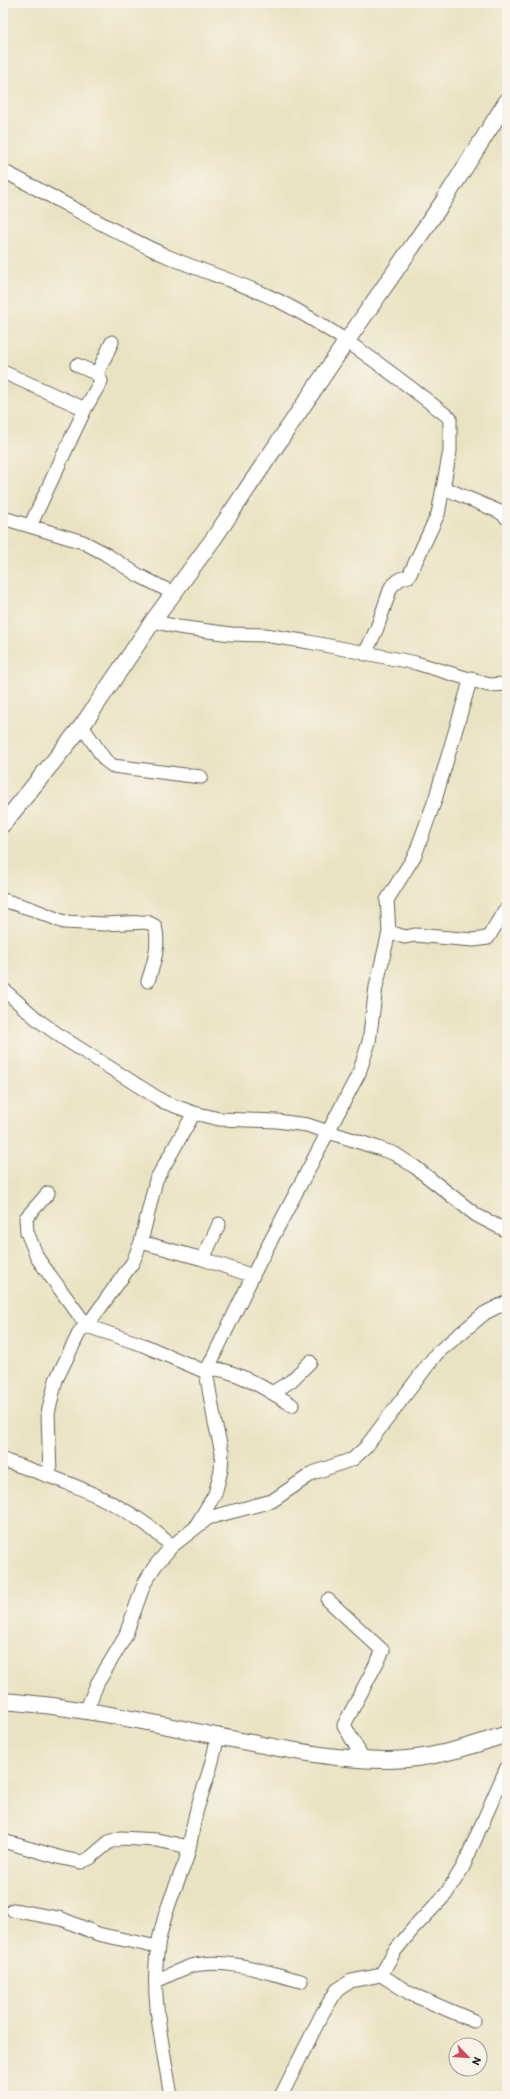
<svg xmlns="http://www.w3.org/2000/svg" width="510" height="2099" viewBox="0 0 510 2099" font-family="Itim,sans-serif">
<style>
.lines{fill:none;stroke-linecap:round;stroke-linejoin:round}
.minor-casing{stroke:#646256;stroke-width:15}
.major-casing{stroke:#646256;stroke-width:18}
.minor{stroke:#fff;stroke-width:13}
.major{stroke:#fff;stroke-width:16}
</style>
<rect width="100%" height="100%" fill="#f7f3e8"/>
<filter id="ink" filterUnits="userSpaceOnUse"><feTurbulence type="fractalNoise" baseFrequency=".025" numOctaves="2"/><feDisplacementMap in="SourceGraphic" scale="8" xChannelSelector="R" yChannelSelector="G"/><feConvolveMatrix kernelMatrix="1 2 1 2 8 2 1 2 1" color-interpolation-filters="sRGB"/></filter>
<filter id="wash" filterUnits="userSpaceOnUse"><feTurbulence type="fractalNoise" baseFrequency=".012" numOctaves="4" result="noise"/><feDisplacementMap in="SourceGraphic" scale="16" xChannelSelector="R" yChannelSelector="G"/><feGaussianBlur stdDeviation="0.9" result="paint"/><feColorMatrix in="noise" values="0 0 0 0 0 0 0 0 0 0 0 0 0 0 0 0 0 1.4 0 .05"/><feComposite in="paint" operator="in"/></filter>
<g filter="url(#wash)">
<rect width="100%" height="100%" fill="#eae3c3"/>
</g>
<g filter="url(#ink)">
<g class="lines">
<!-- minor casing -->
<g class="minor-casing">
<path id="minor" d="M3,171C59,199 112,232 169,257C206,273 245,284 281,302C340,332 398,378 450,418V451L438,514L409,576L400,579L391,587L377,628L365,654
M3,372L85,409
M97,374L112,342
M444,488L500,512L507,518
M3,518L83,542L104,553L138,575L173,593
M30,526L85,409L101,381L97,374L77,365
M153,621L178,627L231,634L265,635L309,642L416,663L489,685L507,684
M82,726L105,760L113,766L201,777
M3,900L32,909L64,922L105,924L147,922L155,926C160,944 154,963 148,981
M389,932L405,937L415,935L473,940L488,938L504,911L507,910
M3,989L38,1020L63,1038L164,1102L194,1113L219,1119L277,1121L307,1125L378,1148L395,1154L415,1167L476,1215L507,1231
M48,1193L26,1218L27,1232L38,1259L87,1326L143,1345L206,1372L215,1423L222,1452L221,1470L215,1494L197,1524
M219,1224L203,1259L253,1276
M141,1242L203,1259
M272,1393L291,1381L310,1362
M292,1405C273,1393 238,1371 215,1369C213,1369 209,1371 206,1372L259,1263L359,1073L369,1042L376,987L389,932L387,900L415,855L435,800L471,678
M3,1460C50,1476 102,1493 143,1522C153,1529 162,1538 172,1546
M50,1475L48,1413L56,1380L80,1331L87,1326L133,1262L141,1242L156,1180L194,1113
M328,1600L383,1651L344,1725L363,1759
M86,1711L97,1684L125,1637L144,1584L155,1566L172,1546L208,1518L272,1501L313,1473L353,1459L365,1448L437,1353L485,1313L507,1302
M3,1841L62,1858L81,1862L90,1858L109,1842L121,1838L157,1840L189,1847
M13,1910L62,1919L98,1934L157,1947
M381,1975L411,1994L474,2021
M156,1981C168,1976 182,1968 195,1965C230,1958 268,1973 301,1981
M171,2096C163,2047 150,1995 158,1946C163,1916 174,1890 185,1863C191,1846 192,1827 197,1809C204,1785 214,1763 217,1737
M281,2096L322,2014L337,1990L351,1981L381,1975L394,1952L412,1930L446,1894L463,1867L507,1767"/>
</g>
<!-- major casing -->
<g class="major-casing">
<path id="major" d="M3,824L82,726L153,621L214,538L346,342L443,202L507,101
M3,1701C88,1707 173,1728 257,1744C307,1753 356,1763 407,1759C441,1756 475,1745 507,1734"/>
</g>
<!-- minor -->
<use href="#minor" class="minor"/>
<!-- major -->
<use href="#major" class="major"/>
</g>
</g>
<!-- margin -->
<rect width="510" height="2099" fill="none" stroke="#f7f3e8" stroke-width="16"/>
<!-- north arrow -->
<g transform="translate(468 2057) rotate(115)"><circle r="19" fill="#f7f3e8" stroke="#9f9d96"/>
<path d="M0-3L7 15L0 10L-7 15Z" fill="#d1495b"/>
<text y="-6" font-size="11" font-weight="bold" text-anchor="middle" fill="#1c1c1c">N</text>
</g>
</svg>
